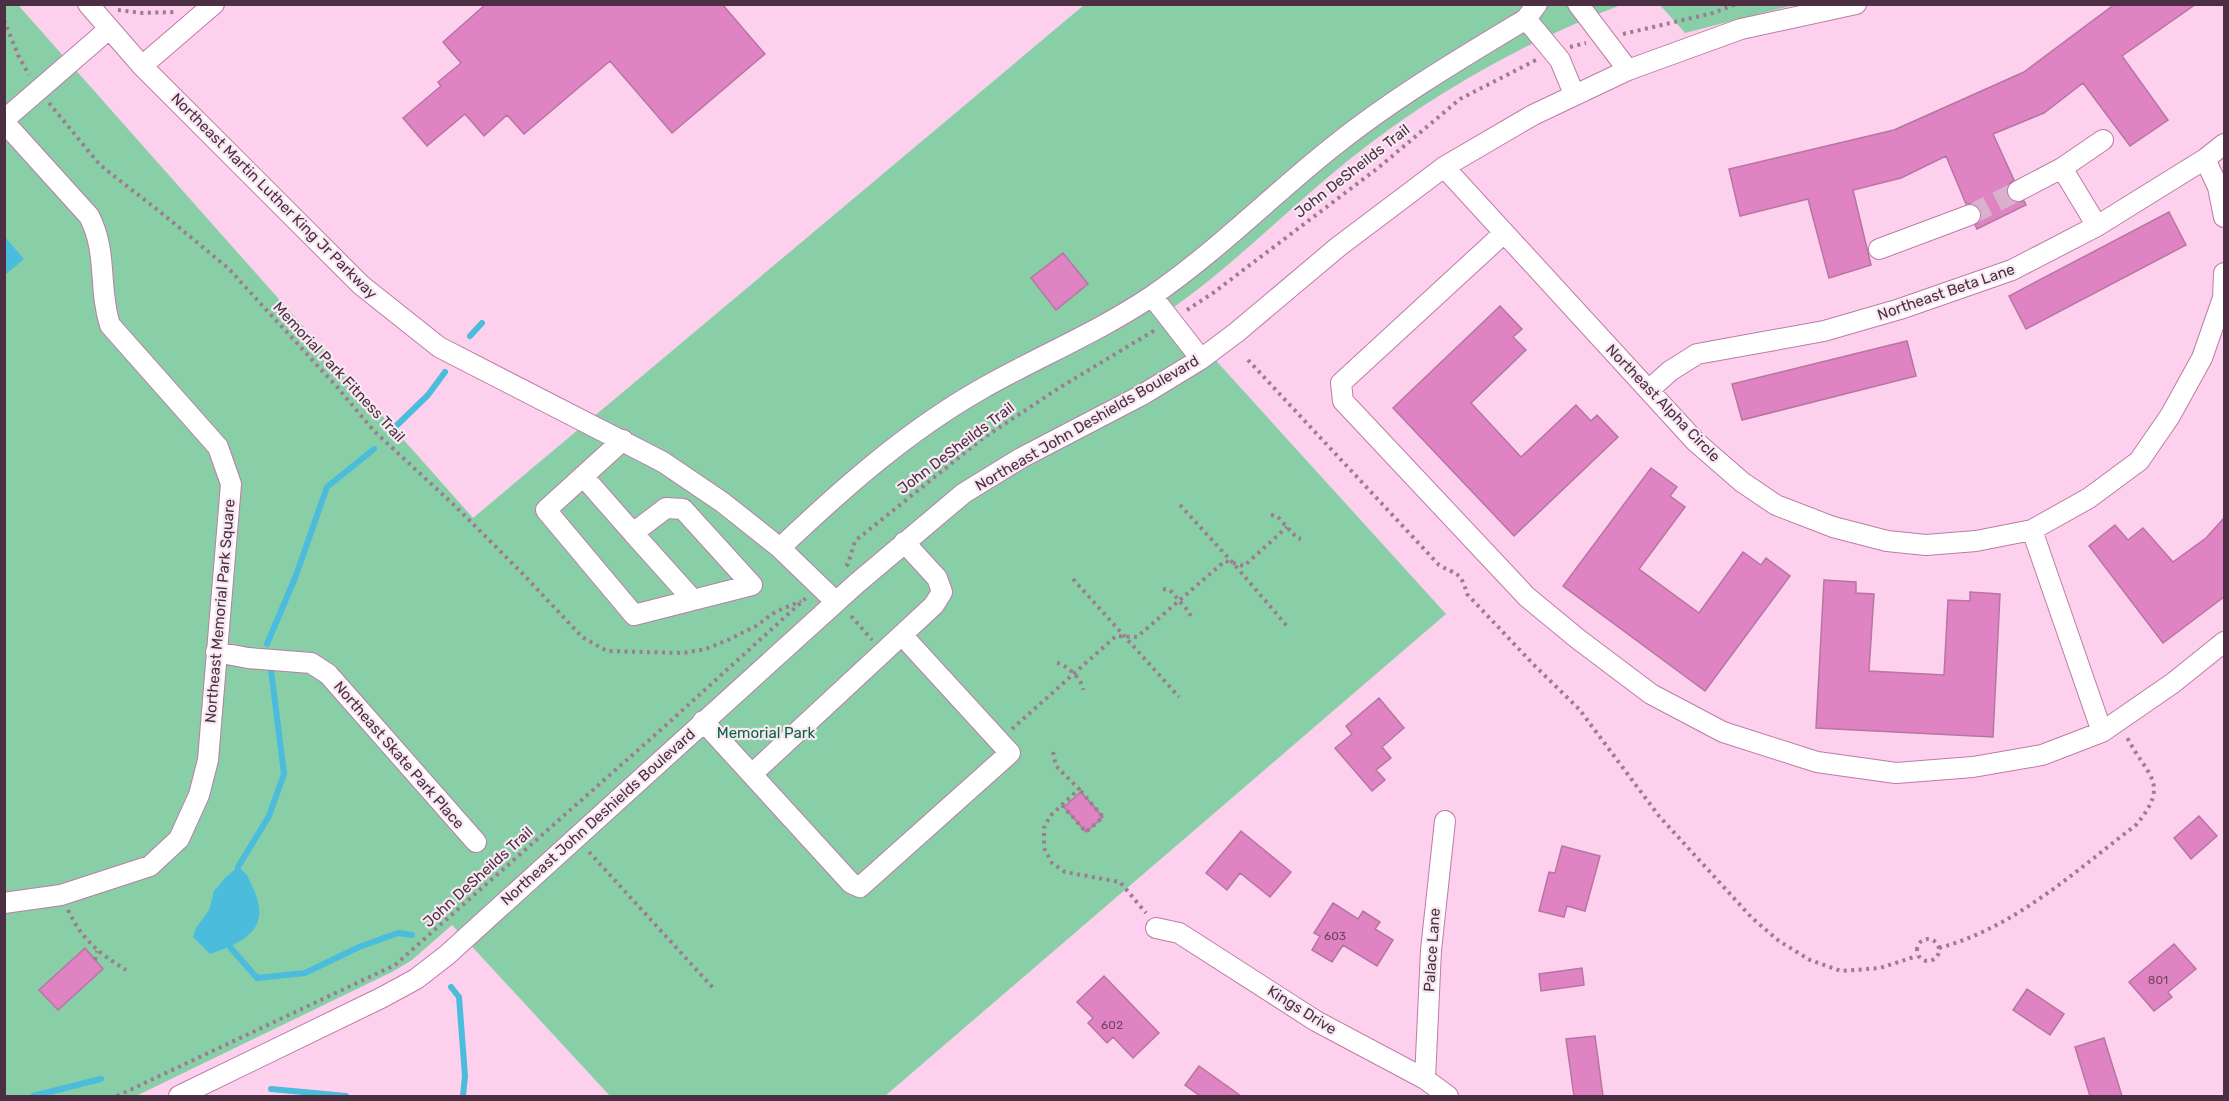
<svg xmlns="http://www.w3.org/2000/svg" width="2229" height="1101" viewBox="0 0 2229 1101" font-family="Rubik,sans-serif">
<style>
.green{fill:#88cfa8}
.water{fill:#4bbcdb}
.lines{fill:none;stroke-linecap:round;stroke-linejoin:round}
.stream{stroke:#4bbcdb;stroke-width:6}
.building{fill:#df83c3;stroke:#b775a2;stroke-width:1.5}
.minor-tunnel{stroke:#dab1cc;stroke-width:20;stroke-dasharray:20 10;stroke-linecap:butt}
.minor-casing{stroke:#bd7ba8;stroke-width:22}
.path{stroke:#9f7b93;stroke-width:4;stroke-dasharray:3 4.5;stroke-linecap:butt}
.minor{stroke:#fff;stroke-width:20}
.labels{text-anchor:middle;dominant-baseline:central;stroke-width:4.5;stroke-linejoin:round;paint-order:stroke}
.number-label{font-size:12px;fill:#714462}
.street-label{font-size:15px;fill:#4c2f42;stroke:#f7e8f2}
.park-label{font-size:15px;fill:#076641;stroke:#f7e8f2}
</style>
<rect width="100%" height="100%" fill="#fdd1ee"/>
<!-- green -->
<path class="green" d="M5,5H18L473,518L1084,5H1621C1532,39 1448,85 1372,142C1301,195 1241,260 1170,310L1446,614L885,1096H610L452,925L412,960L392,972L136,1096H5Z
M1660,5H1794L1685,33Z"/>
<!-- water -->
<path class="water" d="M5,237L24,259L5,275H4Z
M238,867C248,873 249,880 254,890C271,929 245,942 210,954L193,937L196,928L209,910L214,891L226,877Z"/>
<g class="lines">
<!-- stream -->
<path class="stream" d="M470,336L482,323
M392,430L428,395L445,372
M267,644L295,578L327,487L374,449
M238,874V867L269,816L284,774L271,670
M230,941V947L257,978L305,973L359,947L398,933L412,935
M451,987L459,997L465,1076L463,1096
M271,1089L346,1096
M33,1096L101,1079"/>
</g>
<!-- building -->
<path class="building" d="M486,4H722L765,54L672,133L610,61L524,134L507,115L484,136L465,114L427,146L403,118L441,86L438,82L461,63L443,42Z
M2115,4H2196L2122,56L2168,120L2130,146L2083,83L2044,113L1993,134L2014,180L2008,185L2007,196L2012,201H2024L2026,205L1977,229L1975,225L1982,218L1981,210L1973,203L1966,204L1946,156L1901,178L1853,190L1871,265L1829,278L1808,199L1740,216L1729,169L1894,130L2024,72Z
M2169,212L2186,245L2026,329L2009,296Z
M1063,253L1088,284L1056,310L1031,278Z
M1500,306L1522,329L1513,337L1526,350L1471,403L1521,457L1576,405L1591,421L1597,415L1618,437L1514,536L1393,408Z
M1907,341L1916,376L1742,420L1732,384Z
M1651,468L1677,487L1670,496L1685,507L1639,569L1699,613L1743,552L1761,565L1766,558L1790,576L1705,691L1563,586Z
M2224,518V597L2163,643L2089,546L2115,525L2128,540L2143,528L2173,562L2206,538Z
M1824,580L1856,582V593L1874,594L1869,671L1944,675L1948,600L1970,601V592L2000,594L1993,737L1816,728Z
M1379,698L1404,728L1382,747L1391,758L1376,770L1385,780L1372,791L1335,748L1352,734L1346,726Z
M1081,792L1103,817L1086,832L1064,807Z
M2199,816L2217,836L2191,859L2174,838Z
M1241,831L1291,872L1270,897L1240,873L1227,890L1206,873Z
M1562,846L1600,856L1585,911L1567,906L1564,917L1539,911L1549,872L1555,873Z
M1333,903L1358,919L1363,911L1380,922L1375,929L1393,940L1377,966L1343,945L1332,962L1312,950L1320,936L1314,933Z
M2174,944L2196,969L2168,992L2172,997L2154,1011L2129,982Z
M85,948L103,969L58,1010L39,990Z
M1582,968L1584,985L1541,991L1539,974Z
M1104,976L1159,1033L1133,1058L1113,1037L1107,1043L1088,1023L1093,1018L1077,1002Z
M2027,989L2064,1014L2050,1035L2013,1010Z
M1595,1036L1603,1096H1574L1566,1039Z
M2104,1038L2122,1096H2090L2075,1047Z
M1199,1066L1241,1096H1200L1185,1085Z"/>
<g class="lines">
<!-- minor-tunnel -->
<path class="minor-tunnel" d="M1970,215L2018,191"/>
<!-- minor casing -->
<g class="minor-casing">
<path id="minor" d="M88,4L142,66L361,285L439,347L663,462L722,502L780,548L836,602
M1578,4L1628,70
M1526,19L1560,60L1574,94
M142,66L214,4
M4,120L109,29
M4,122L89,216C108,252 98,288 110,325L218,447L231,484L208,760L199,795L179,839L150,866L61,895L4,903
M2205,159L2218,187L2224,217
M1444,167L1696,442L1742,482L1776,505L1833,527L1887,541L1926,545L1976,541L2032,530L2089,498L2139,461L2170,416L2202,358L2223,298L2224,273
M2062,168L2103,140
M2018,191L2062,168L2097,226
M1504,233L1341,383L1343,401L1527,597L1578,639L1651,694L1723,732L1817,762L1896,773L1973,767L2042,755L2102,732L2032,530
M1879,249L1970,215
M1152,296L1201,359
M1649,390L1670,371L1697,354L1824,331L1900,309L2012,270L2097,226L2205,159L2224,144
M623,440L546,510L634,615L752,585L683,509L666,508L633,533L693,600
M583,476L633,533
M780,548C841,490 905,433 978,391C1035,358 1097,333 1152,296C1216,252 1270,197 1330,149C1392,99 1458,60 1526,19L1537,4
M216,652L248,658L311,663L328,674L476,842
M703,721L851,883L860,887L1010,753L902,635
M2102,732L2173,683L2224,642
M752,774L934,605L942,592L937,578L904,542
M1156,928L1179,933L1316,1021L1425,1079L1448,1096
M1425,1079L1431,950L1445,821
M179,1096L381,998L416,979L447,955L856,584L964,493L1021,458L1142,395L1201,359L1237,332L1338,247L1444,167L1533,115L1628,70L1741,29L1856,4"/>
</g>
<!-- path -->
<path class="path" d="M118,10L142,13L176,12
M4,20L18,55L29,75
M1623,34L1713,13L1736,4
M1570,47L1586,43
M49,103L100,165L164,215L228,268L338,388L374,431L454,505L523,574L582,637L607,651L683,653L706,649L730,639L756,626L775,612L801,601
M1187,310L1213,293L1378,168L1460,99L1538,59
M1248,360L1439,565C1456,575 1461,571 1467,594L1533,664L1579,709L1659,816L1752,918L1779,941L1810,960L1841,971L1880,968L1917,956
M1180,505L1233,563L1287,626
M1271,515L1277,516L1297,538L1301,539
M846,566L848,564L855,541L982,439L1059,388L1155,330
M1073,579L1179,697
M1163,589L1170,590L1189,612L1191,617
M851,616L872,640
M1057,663C1066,664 1083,680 1083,690
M1012,729L1116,636L1137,637L1225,561L1244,566L1287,527
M1053,752L1056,766L1079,789L1050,816L1044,828V848L1052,863L1065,872L1120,882L1146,913
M1062,805L1086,832L1103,817L1079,789
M589,852L714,989
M68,910C82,940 99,953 126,970
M1917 950a11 11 0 1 1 22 0a11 11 0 1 1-22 0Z
M1939,948C2016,927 2074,872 2136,825C2172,782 2146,776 2127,737
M95,960L97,951
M117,1096L395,965L664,727L807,597"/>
<!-- minor -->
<use href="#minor" class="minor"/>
</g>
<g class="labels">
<!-- number labels -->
<g class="number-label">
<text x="1335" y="936">603</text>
<text x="2158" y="980">801</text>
<text x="1112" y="1025">602</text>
</g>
<!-- street labels -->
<g class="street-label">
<text transform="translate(1352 171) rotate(-38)">John DeSheilds Trail</text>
<text transform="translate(274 196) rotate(45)">Northeast Martin Luther King Jr Parkway</text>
<text transform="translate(1946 292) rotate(-19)">Northeast Beta Lane</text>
<text transform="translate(339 372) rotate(47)">Memorial Park Fitness Trail</text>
<text transform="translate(1663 403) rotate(46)">Northeast Alpha Circle</text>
<text transform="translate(1087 423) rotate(-30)">Northeast John Deshields Boulevard</text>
<text transform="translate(956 448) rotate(-37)">John DeSheilds Trail</text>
<text transform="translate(220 611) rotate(-85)">Northeast Memorial Park Square</text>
<text transform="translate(399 755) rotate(49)">Northeast Skate Park Place</text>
<text transform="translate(598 817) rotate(-42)">Northeast John Deshields Boulevard</text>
<text transform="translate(478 877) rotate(-42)">John DeSheilds Trail</text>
<text transform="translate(1432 950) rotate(-86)">Palace Lane</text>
<text transform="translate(1302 1010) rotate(32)">Kings Drive</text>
</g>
<!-- park labels -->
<g class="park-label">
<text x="766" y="733">Memorial Park</text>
</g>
</g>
<!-- border -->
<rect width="2229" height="1101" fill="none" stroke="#4c2f42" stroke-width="12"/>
</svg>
